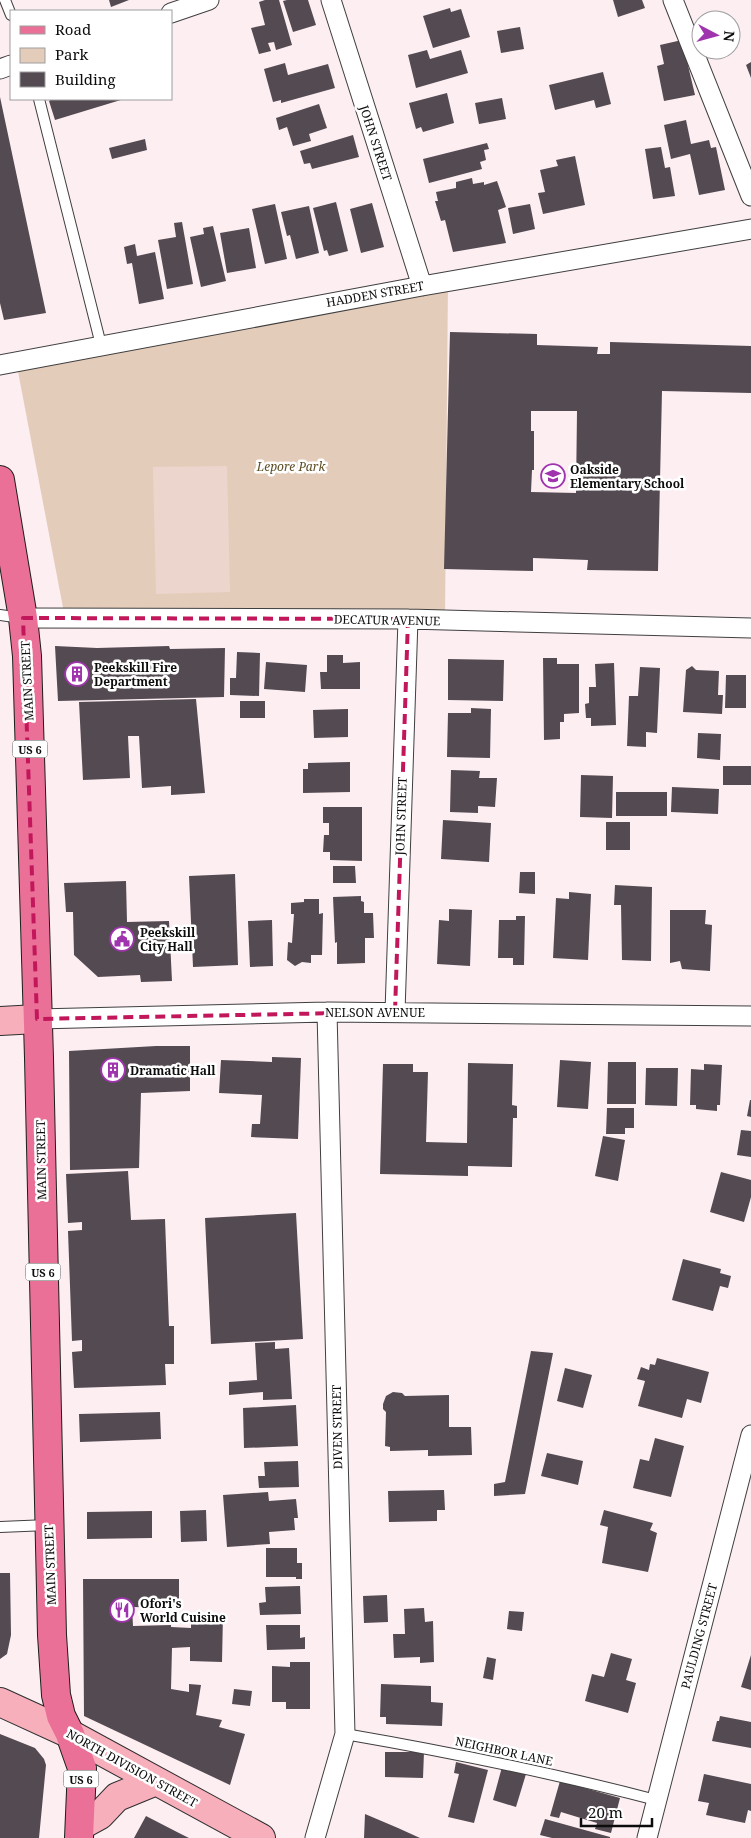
<svg xmlns="http://www.w3.org/2000/svg" width="751" height="1838" viewBox="0 0 751 1838" font-family="'Noto Serif',serif">
<style>
.green{fill:#e4ccbb}
.pitch{fill:#ecd5cc}
.building{fill:#544a51;fill-rule:evenodd}
.lines{fill:none;stroke-linecap:round;stroke-linejoin:round}
.lane-casing{stroke:#3f3f3f;stroke-width:12}
.street-casing{stroke:#3f3f3f;stroke-width:21}
.secondary-casing{stroke:#2e2e2e;stroke-width:30}
.primary-casing{stroke:#1d1d1d;stroke-width:30}
.lane{stroke:#fff;stroke-width:10}
.street{stroke:#fff;stroke-width:19}
.secondary{stroke:#f7afbc;stroke-width:28}
.primary{stroke:#eb7097;stroke-width:28}
.marked{fill:none;stroke:#c2185b;stroke-width:4;stroke-dasharray:10 6;stroke-linejoin:round}
.labels{text-anchor:middle;dominant-baseline:central;stroke-width:5;stroke-linejoin:round;paint-order:stroke}
.shield{fill:#fff;stroke:#555;stroke-width:1}
.shield-label{font-size:11px;font-weight:bold;fill:#0c0c0c}
.street-label{font-size:12px;fill:#0c0c0c;stroke:#fff}
.park-label{font-size:12px;font-style:italic;fill:#5d4d24;stroke:#fff}
.poi-label{font-size:12px;font-weight:bold;fill:#0c0c0c;stroke:#fff;text-anchor:start}
</style>
<rect width="100%" height="100%" fill="#fdeef2"/>
<!-- green -->
<path class="green" d="M448,281L445,620L65,618L16,361Z"/>
<!-- pitch -->
<path class="pitch" d="M227,466L230,592L156,594L153,467Z"/>
<!-- building -->
<path class="building" d="M109,0H129L111,7Z
M265,0H279L292,45L276,50L274,42L268,43L271,51L259,54L251,28L265,25L259,2Z
M287,0H308L316,25L293,32L283,1Z
M613,0H642L645,8L618,17Z
M450,8L451,12L461,9L470,37L433,48L423,16Z
M520,27L524,49L501,53L497,31Z
M682,40L695,95L664,101L657,66L664,64L660,45Z
M427,50L430,59L461,50L468,73L416,88L408,55Z
M751,62V78L746,65Z
M285,63L288,75L328,64L335,88L281,103V100L273,102L264,69Z
M603,72L611,104L596,108L594,100L555,110L549,85Z
M447,93L454,123L423,132L421,127L416,129L409,103Z
M0,97L46,313L4,320L0,303Z
M502,98L506,119L479,124L475,103Z
M52,99H124L55,120L49,101Z
M319,104L327,128L309,134L311,141L293,146L287,127L279,130L276,118Z
M686,120L691,144L709,140L711,148L716,147L725,190L699,195L690,154L671,159L664,125Z
M353,135L359,157L312,169L310,163L304,164L300,151Z
M145,139L147,150L112,159L109,148Z
M487,143L489,149L484,150L486,160L480,162L482,169L429,183L423,159Z
M661,147L665,168L670,167L675,196L653,199L645,149Z
M575,156L585,205L543,214L538,193L545,192L540,170L558,166L556,160Z
M472,178L473,184L484,182V185L497,181L506,207L498,210L506,243L453,252L445,220L441,221L435,201H438L436,192L456,188V182Z
M336,202L348,251L329,256L327,250L324,251L313,208Z
M372,203L384,247L361,253L350,209Z
M275,204L287,259L265,264L252,209Z
M530,204L535,229L513,234L508,208Z
M309,206L319,253L296,259L290,235L287,236L281,212Z
M182,222L193,284L167,289L158,240L176,237L174,223Z
M213,226L226,281L201,287L190,237L204,234L203,228Z
M249,228L256,268L227,273L220,233Z
M135,244L137,256L155,252L164,299L139,304L132,263L127,264L124,247Z
M450,332L537,334V345L598,347L597,354H610V342L751,346V393L662,391L658,571L587,570L588,560L533,558V571L444,569ZM531,411H577L576,493L531,492L532,470H534V431H531Z
M55,646L97,648L169,646L170,649L225,648L224,697L58,701Z
M237,652L260,653L259,696L230,695V678H236Z
M327,655H343V663L360,662V689H321L320,672H327Z
M543,658H557V664H579V713L564,714V722H560V739L544,740Z
M448,659L504,660L503,701L448,700Z
M266,662L307,665L305,692L264,689Z
M614,663L616,725L591,726V718H586L585,704L589,703V687H596L595,664Z
M692,666L696,670L719,671L718,695H723L722,714L683,712L686,670Z
M640,667L660,668L657,733L646,732V747L627,746L629,696H638Z
M726,675H746V708H725Z
M196,699L205,793L171,795V786L142,788L139,736H128L130,778L83,780L79,702Z
M240,701H265V718H240Z
M471,708L491,709L490,758L447,757L448,713H471Z
M348,709V737L314,738L313,710Z
M698,733L721,734L720,760L697,758Z
M350,762V792L303,793V769H308V763Z
M723,766H751V785H723Z
M451,770L480,771L479,778H497L495,807L478,806V813L450,812Z
M581,775L613,776L612,818L580,817Z
M672,787L719,789L718,814L671,812Z
M616,792H667V816H616Z
M323,807H362V861L330,860V852H323L324,835H329V823H323Z
M443,820L491,823L489,862L441,859Z
M606,822H630V850H606Z
M333,866H355L356,883H333Z
M520,872H535V894L519,893Z
M235,874L238,965L193,967L189,876Z
M126,881L127,922L169,921L172,981L141,982L140,975L98,977L74,955L73,912H66L64,883Z
M615,885L652,887L651,961L622,960L621,905H614Z
M569,892L591,894L588,960L553,958L556,898L569,899Z
M361,896V901L364,902V913H373L374,938H365V963L337,964V942L335,943L333,897Z
M304,899H319V914L323,913L322,955H311V963L302,962L295,966L287,960L288,942L292,943L294,914H291V903L304,902Z
M449,909L472,910L470,966L437,964L439,920L449,921Z
M670,910H706L705,924L712,925L710,971L682,969L680,961L670,963Z
M516,916H525L524,965H513V958H498L499,920H516Z
M272,920L273,966L250,967L248,921Z
M156,1046H190V1091L141,1093L139,1168L70,1170L69,1051Z
M272,1057L301,1058L298,1139L251,1137L252,1124H260L262,1095L219,1093L221,1060L272,1062Z
M560,1060L591,1062L588,1109L557,1107Z
M608,1062H636V1104H607Z
M468,1063L513,1064L512,1105L517,1106V1118H513L512,1167L468,1166V1176L380,1174L383,1064H413V1072H428L426,1142L467,1143Z
M704,1064L722,1065L720,1105H717V1111L696,1109V1105H690L691,1069L704,1070Z
M646,1068H678L677,1106L645,1105Z
M750,1100H751V1117L747,1116Z
M607,1108H634V1128H625V1134H606Z
M741,1130L751,1131V1157L737,1155Z
M603,1136L625,1140L618,1181L595,1176Z
M128,1171L131,1220L165,1219L169,1326H174V1364H165L166,1385L74,1388L72,1352L82,1351V1340L72,1341L68,1231L82,1230V1222L68,1223L66,1174Z
M721,1172L751,1180V1197L744,1222L710,1212Z
M296,1213L303,1339L211,1344L205,1218Z
M683,1259L721,1269L720,1273L731,1276L728,1288L720,1286L713,1311L672,1300Z
M275,1342V1349L289,1348L292,1399L263,1400V1392L229,1395V1382L257,1380L255,1343Z
M531,1351L553,1353L525,1494L494,1496V1484L505,1482Z
M657,1358L709,1372L701,1403L687,1399L682,1418L638,1406L645,1381L637,1379L641,1367L649,1370L650,1364L655,1365Z
M565,1368L592,1375L583,1408L557,1401Z
M393,1392L402,1393L405,1396L449,1395V1427H471L472,1455L428,1456V1450L390,1451V1447L385,1446L386,1412L383,1409V1404L386,1396Z
M296,1405L298,1446L244,1448L243,1408Z
M160,1412L161,1439L80,1442L79,1414Z
M655,1438L684,1446L671,1497L633,1488L640,1459L649,1461Z
M547,1453L583,1461L578,1485L541,1476Z
M298,1461L299,1487L259,1488L258,1476H265L264,1462Z
M444,1490L445,1510H437V1521L389,1522L388,1491Z
M268,1492L269,1501L296,1499L298,1518H294L295,1530L269,1532L270,1544L227,1547L223,1495Z
M206,1510L207,1541L181,1542L180,1511Z
M604,1510L653,1523L650,1530L657,1533L648,1572L602,1563L608,1527L600,1525Z
M152,1511V1538L87,1539V1512Z
M266,1548H297V1563H302V1579H296V1577H266Z
M0,1573H10L11,1635L7,1654L0,1659Z
M83,1579H179V1608L132,1607L133,1626L171,1625V1627L191,1628V1613L223,1614L222,1662L190,1661V1647L172,1648L171,1689L189,1692V1684L201,1685L196,1715L222,1720L219,1727L245,1734L230,1785L84,1716Z
M300,1586L301,1614L260,1615L259,1603L266,1602L265,1587Z
M387,1595L388,1622L364,1623L363,1596Z
M424,1608L425,1622L433,1621L434,1662L420,1663V1657L394,1658L393,1634H405L404,1609Z
M509,1611L524,1612L522,1631L507,1629Z
M266,1625H300V1638L305,1637V1649L267,1650Z
M611,1653L632,1659L626,1680L636,1683L628,1713L585,1701L592,1674L604,1677Z
M751,1655V1690L741,1687Z
M487,1657L496,1659L493,1680L483,1678Z
M290,1662H310V1709H286V1702H272V1666L290,1667Z
M381,1684L431,1686V1702L443,1703L442,1726L386,1724V1717H380Z
M234,1689L252,1691L250,1706L232,1704Z
M720,1716L751,1722V1748L712,1741L717,1721H719Z
M0,1734L35,1748L44,1759L46,1765L39,1838H0Z
M385,1752H424L423,1778L385,1777Z
M456,1762L488,1770L474,1823L448,1817L459,1774L454,1773Z
M502,1767L526,1774L516,1807L493,1800Z
M704,1774L751,1784V1811L748,1810L745,1823L706,1815L709,1803L698,1801Z
M560,1781L620,1798L611,1833L595,1829L597,1823L561,1812L559,1818L550,1816Z
M365,1814L398,1828L420,1838H364Z
M146,1816L177,1832L189,1838H134Z
M545,1819L610,1837V1838H552L540,1835Z"/>
<g class="lines">
<!-- lane casing -->
<g class="lane-casing">
<path id="lane" d="M5,0L11,15
M39,99L101,345
M0,615L21,618
M0,1527L48,1525
M345,1734C449,1752 553,1773 656,1800"/>
</g>
<!-- street casing -->
<g class="street-casing">
<path id="street" d="M331,0L422,286
M673,0L751,196
M171,13L209,0
M0,69L11,65
M0,365L422,286L751,229
M23,618L408,619L751,628
M395,1012L408,619
M37,1019L327,1012L751,1016
M315,1838L345,1734L327,1012
M647,1838L751,1435"/>
</g>
<!-- secondary casing -->
<g class="secondary-casing">
<path id="secondary" d="M0,1021L37,1019
M0,1702L70,1734L261,1838
M80,1826L100,1815L117,1797L156,1781"/>
</g>
<!-- primary casing -->
<g class="primary-casing">
<path id="primary" d="M0,480L23,618L27,656L39,1058L52,1635L56,1695L61,1716L70,1734L82,1768L79,1838"/>
</g>
<!-- lane -->
<use href="#lane" class="lane"/>
<!-- street -->
<use href="#street" class="street"/>
<!-- secondary -->
<use href="#secondary" class="secondary"/>
<!-- primary -->
<use href="#primary" class="primary"/>
</g>
<!-- marked area -->
<path class="marked" d="M23,618L408,619L395,1012L37,1019Z"/>
<!-- icons -->
<defs>
<g id="school-ring" transform="scale(1.25)"><circle r="9.5" fill="#fff" stroke="#a033ae" stroke-width="1.5"/><path d="M0-5L7-2L0 1L-7-2ZM-4 1L0 2.5L4 1V4Q0 6-4 4Z" fill="#a033ae"/></g>
<g id="building-ring" transform="scale(1.25)"><circle r="9.5" fill="#fff" stroke="#a033ae" stroke-width="1.5"/><path d="M-4-6H4V6H1V3H-1V6H-4ZM-2.5-4.3h1.7v1.8h-1.7ZM.8-4.3h1.7v1.8H.8ZM-2.5-1h1.7V.8h-1.7ZM.8-1h1.7V.8H.8Z" fill="#a033ae"/></g>
<g id="civic-ring" transform="scale(1.25)"><circle r="9.5" fill="#fff" stroke="#a033ae" stroke-width="1.5"/><path d="M-.6-6.5H3V-4.5H.6V-3L4-1V1h2V6H-6V1h2V-1L-.6-3ZM-1.2 2.5V6h2.4V2.5Z" fill="#a033ae"/></g>
<g id="restaurant-ring" transform="scale(1.25)"><circle r="9.5" fill="#fff" stroke="#a033ae" stroke-width="1.5"/><path d="M-5-6h1v4h1v-4h1v4h1v-4h1v5L-1.5 .5V6h-2V.5L-5-1ZM5-6V6H3V1.5H1.5Q1.5-4 5-6Z" fill="#a033ae"/></g>
</defs>
<g fill-rule="evenodd">
<use href="#school-ring" x="553" y="476"/>
<use href="#building-ring" x="77" y="674"/>
<use href="#civic-ring" x="122" y="939"/>
<use href="#building-ring" x="113" y="1070"/>
<use href="#restaurant-ring" x="122" y="1610"/>
</g>
<g class="labels">
<!-- shield labels -->
<g class="shield">
<rect x="12.5" y="740.5" width="35" height="17" rx="4"/>
<rect x="25.5" y="1263.5" width="35" height="17" rx="4"/>
<rect x="63.5" y="1770.5" width="35" height="17" rx="4"/>
</g>
<g class="shield-label">
<text x="30" y="749">US 6</text>
<text x="43" y="1272">US 6</text>
<text x="81" y="1779">US 6</text>
</g>
<!-- street labels -->
<g class="street-label">
<text transform="translate(376 143) rotate(72)">JOHN STREET</text>
<text transform="translate(375 294) rotate(-10)">HADDEN STREET</text>
<text transform="translate(387 620) rotate(1)">DECATUR AVENUE</text>
<text transform="translate(27 681) rotate(-93)">MAIN STREET</text>
<text transform="translate(401 816) rotate(-88)">JOHN STREET</text>
<text x="375" y="1012">NELSON AVENUE</text>
<text transform="translate(41 1160) rotate(-91)">MAIN STREET</text>
<text transform="translate(337 1427) rotate(-91)">DIVEN STREET</text>
<text transform="translate(50 1565) rotate(-92)">MAIN STREET</text>
<text transform="translate(699 1636) rotate(-75)">PAULDING STREET</text>
<text transform="translate(504 1751) rotate(12)">NEIGHBOR LANE</text>
<text transform="translate(132 1768) rotate(29)">NORTH DIVISION STREET</text>
</g>
<!-- park labels -->
<g class="park-label">
<text x="291" y="466">Lepore Park</text>
</g>
<!-- poi labels -->
<g class="poi-label">
<text x="570" y="469">Oakside<tspan x="570" dy="14">Elementary School</tspan></text>
<text x="94" y="667">Peekskill Fire<tspan x="94" dy="14">Department</tspan></text>
<text x="140" y="932">Peekskill<tspan x="140" dy="14">City Hall</tspan></text>
<text x="130" y="1070">Dramatic Hall</text>
<text x="140" y="1603">Ofori's<tspan x="140" dy="14">World Cuisine</tspan></text>
</g>
</g>
<!-- legend -->
<rect x="10" y="10" width="162" height="90" fill="#ffffff" stroke="#9e9e9e"/>
<rect x="20" y="26" width="25" height="8" fill="#eb7097" stroke="#9e9e9e"/>
<text x="55" y="35" font-size="15" fill="#0c0c0c">Road</text>
<rect x="20" y="48" width="25" height="15" fill="#e4ccbb" stroke="#9e9e9e"/>
<text x="55" y="60" font-size="15" fill="#0c0c0c">Park</text>
<rect x="20" y="72" width="25" height="15" fill="#544a51" stroke="#9e9e9e"/>
<text x="55" y="85" font-size="15" fill="#0c0c0c">Building</text>
<!-- north arrow -->
<g transform="translate(716 35) rotate(96)"><circle r="24" fill="#ffffff" stroke="#9e9e9e"/>
<path d="M0-4L9 19L0 12L-9 19Z" fill="#a033ae"/>
<text y="-8" font-size="14" font-weight="bold" text-anchor="middle" fill="#0c0c0c">N</text>
</g>
<!-- scale -->
<path d="M581 1818v8h71v-8" fill="none" stroke="#0c0c0c" stroke-width="2.5"/>
<text x="588" y="1818" font-size="15" fill="#0c0c0c" stroke="#ffffff" stroke-width="4" paint-order="stroke">20 m</text>
</svg>
